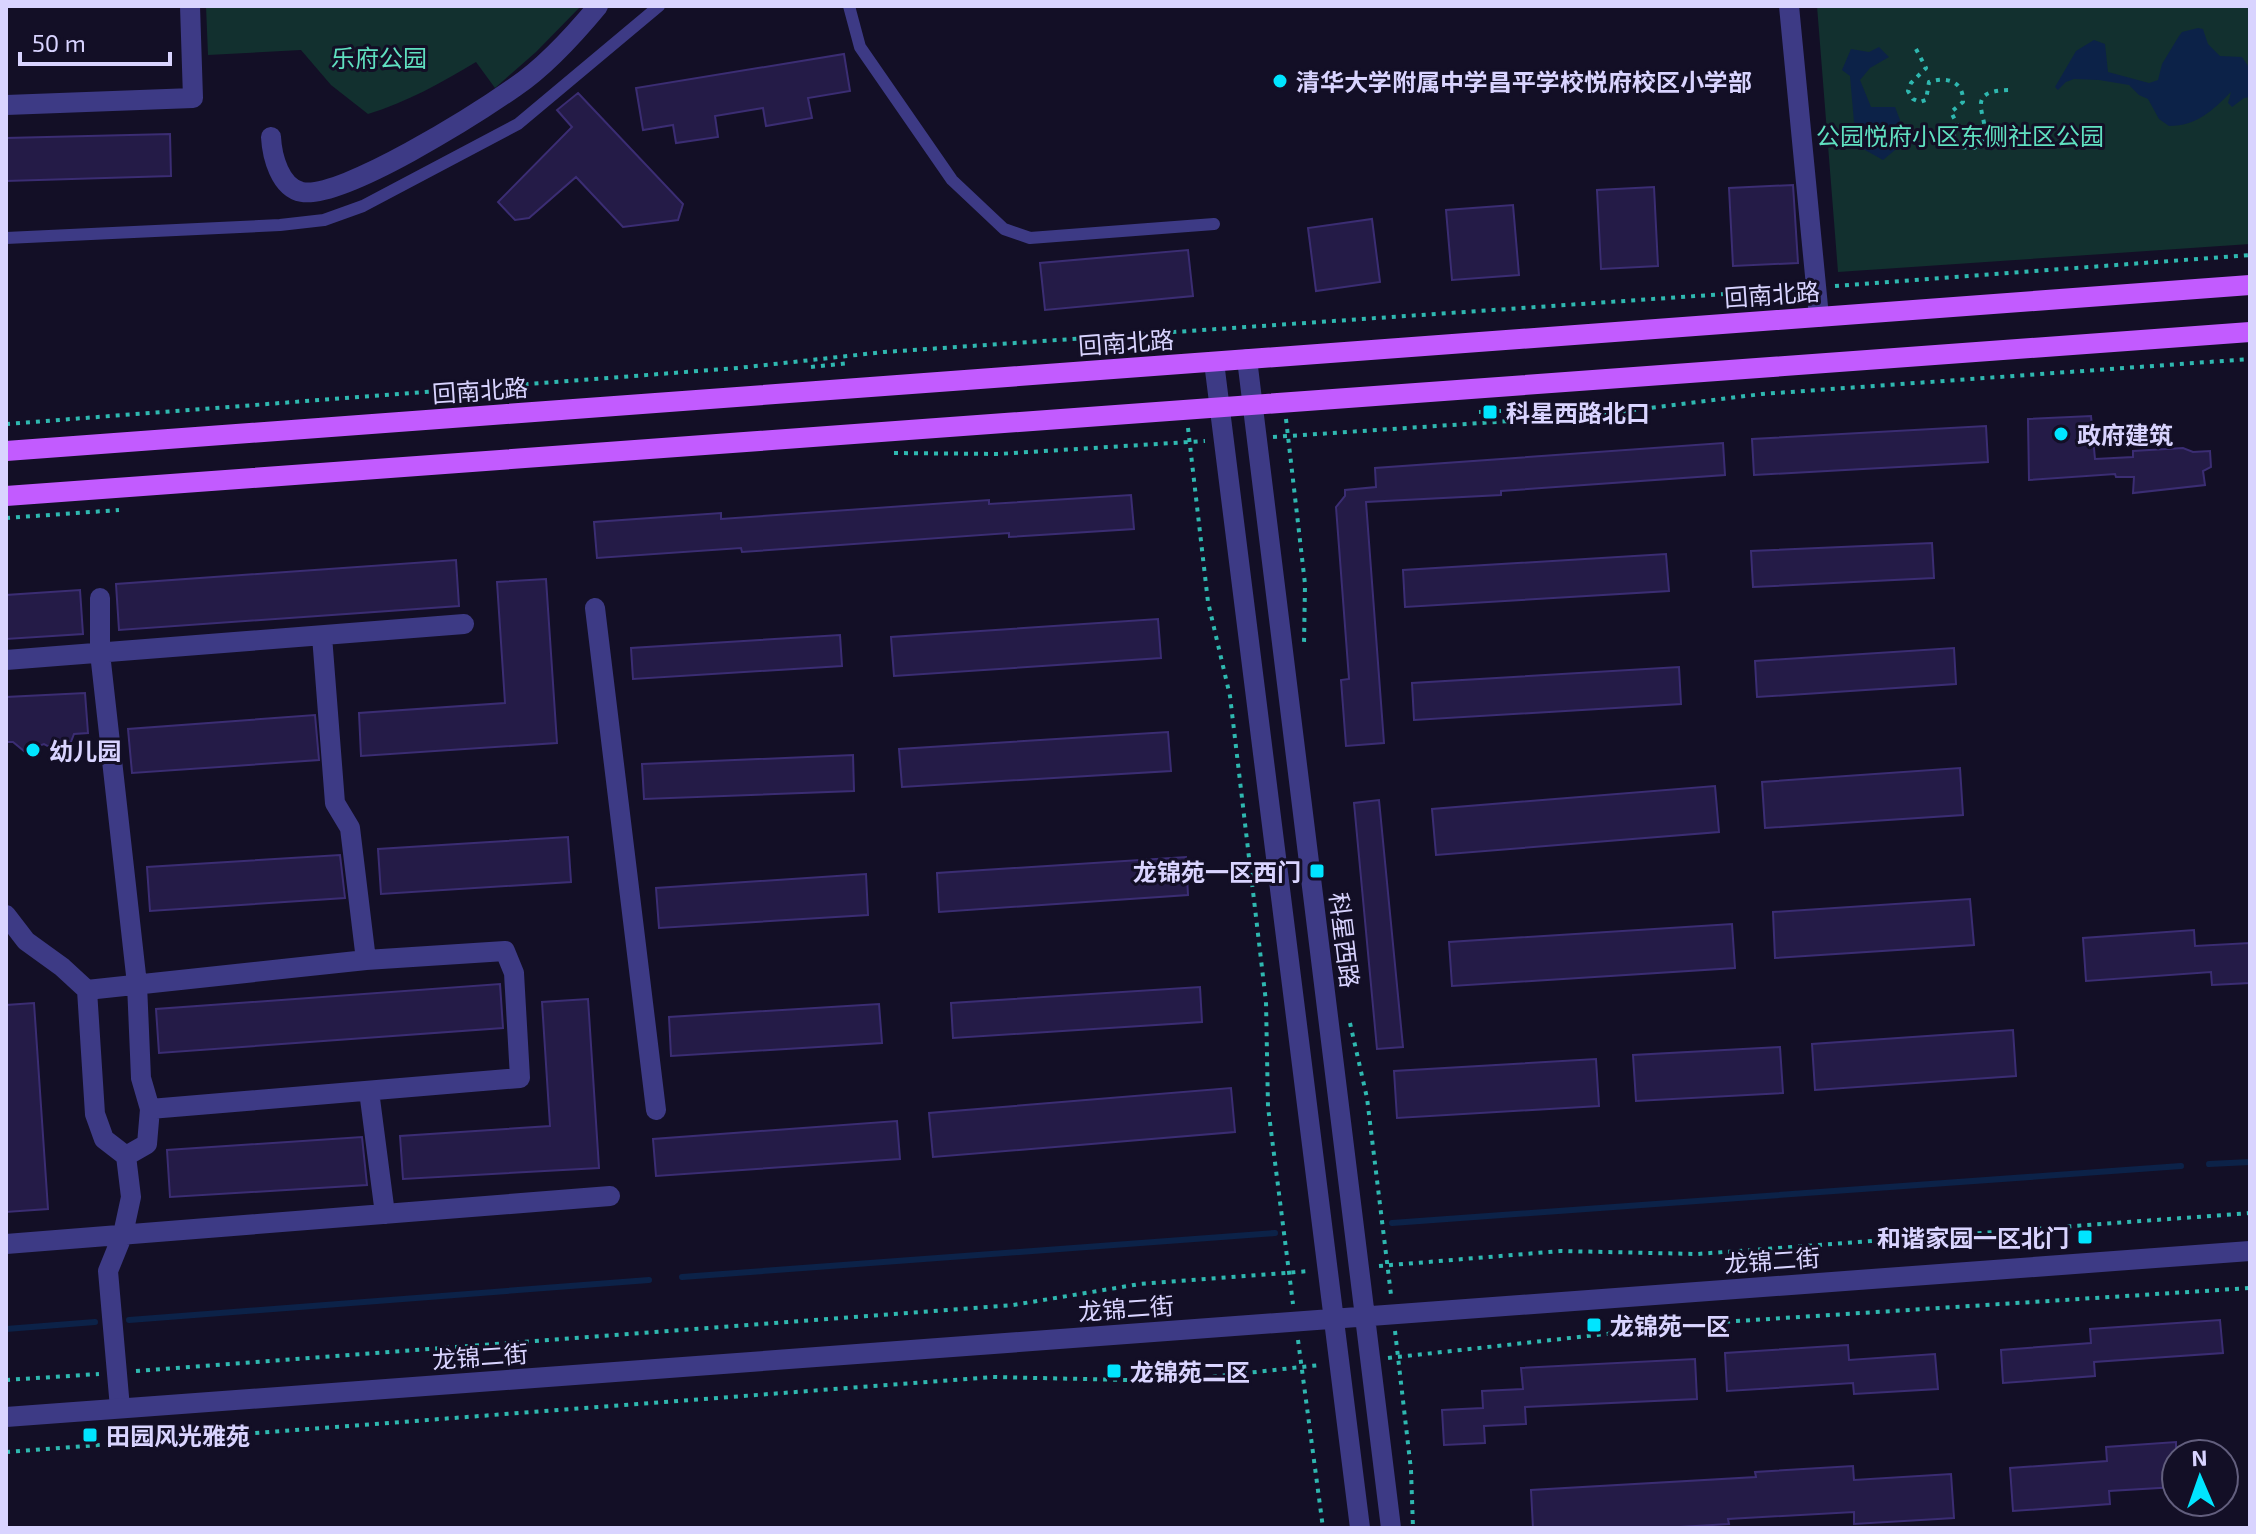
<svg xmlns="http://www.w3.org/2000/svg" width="2256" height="1534" viewBox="0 0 2256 1534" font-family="'Exo 2','Noto Sans SC',sans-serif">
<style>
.green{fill:#12302f}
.water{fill:#0c2248}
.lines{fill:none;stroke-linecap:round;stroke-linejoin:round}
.stream{stroke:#0c2248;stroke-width:6}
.building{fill:#241b47;stroke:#3b2d73;stroke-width:2}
.path{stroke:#2fb8b0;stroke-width:4;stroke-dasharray:4 6;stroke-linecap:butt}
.service{stroke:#3d3a85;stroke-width:12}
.minor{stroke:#3d3a85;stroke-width:20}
.tertiary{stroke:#3d3a85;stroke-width:20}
.primary{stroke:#c25bff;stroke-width:20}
.poi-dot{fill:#00e5ff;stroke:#130f26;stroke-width:3}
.labels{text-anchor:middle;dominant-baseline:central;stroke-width:6;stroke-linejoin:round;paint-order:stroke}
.park-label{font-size:24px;fill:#5fe0c0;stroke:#130f26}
.poi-label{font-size:24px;font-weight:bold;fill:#d9d4ff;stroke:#130f26;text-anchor:start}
.street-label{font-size:24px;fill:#d9d4ff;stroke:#130f26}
</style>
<rect width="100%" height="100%" fill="#130f26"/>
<!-- green -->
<path class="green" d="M206,6H581L536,52L495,88L476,62C441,83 407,102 368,114L331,85L301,50L208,55Z
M1817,6H2250V244L1838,272Z"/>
<!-- water -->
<path class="water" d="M2198,28L2203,29L2208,44L2220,56L2242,57L2250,69V97L2244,98L2232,107L2228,103L2231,92C2213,110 2197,126 2169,126L2159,119L2148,99L2139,95L2129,85L2099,80L2074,79L2066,82L2058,90L2055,87L2076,51L2094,40L2105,44L2108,72L2149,83L2158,80L2162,64L2179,36L2182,32Z
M1879,47L1889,57L1870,68L1860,80L1871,107H1895L1900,120L1891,138L1895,150L1883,160L1856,145L1850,76L1842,70L1851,49L1869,52Z"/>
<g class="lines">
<!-- stream -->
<path class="stream" d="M2209,1164L2250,1162
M1392,1223L2181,1166
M682,1277L1275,1233
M129,1320L649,1280
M6,1329L95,1322"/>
</g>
<!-- building -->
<path class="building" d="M844,54L850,91L808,98L812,118L766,126L763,108L715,116L718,137L676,143L673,125L643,130L636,88Z
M578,93L683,204L678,220L623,227L576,177L529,218L515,220L498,202L572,127L557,110Z
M170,134L171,176L6,181V138Z
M1793,185L1798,263L1733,266L1729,188Z
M1654,187L1658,266L1601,269L1597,190Z
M1513,205L1519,275L1452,280L1446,210Z
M1372,219L1380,282L1316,291L1308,228Z
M1188,250L1193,296L1045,310L1040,263Z
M2091,416L2095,459L2133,457V451L2183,448L2193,452L2210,451L2211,467L2203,471L2205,485L2133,493L2134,477H2116L2115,474L2029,480L2028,419Z
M1986,426L1988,462L1754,475L1752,439Z
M1723,443L1725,475L1501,491V495L1366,502L1384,743L1346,746L1341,680L1349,679L1336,507L1345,496V490L1376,487L1375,468Z
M1131,495L1134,529L1009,537V533L742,552L741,548L597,558L594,522L721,513V519L989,500V504Z
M1932,543L1934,578L1753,587L1751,551Z
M1666,554L1669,591L1405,607L1403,570Z
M456,560L459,606L119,630L116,584Z
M546,579L557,743L361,756L359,713L505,703L497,582Z
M80,590L83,634L6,639V595Z
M1158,619L1161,658L894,676L891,637Z
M840,635L842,666L633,679L631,648Z
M1954,648L1956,684L1757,697L1755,661Z
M1679,667L1681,704L1414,720L1412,683Z
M85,693L88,733L74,734L69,747L57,751L44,744L24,751L13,742H6V697Z
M315,715L319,760L132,773L128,729Z
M1168,732L1171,771L902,787L899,749Z
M853,755L854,791L644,799L642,764Z
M1960,768L1963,815L1765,828L1762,782Z
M1715,786L1719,832L1436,855L1432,809Z
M1379,800L1403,1047L1377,1049L1354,803Z
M568,837L571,882L381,894L378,849Z
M340,855L345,898L150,911L147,867Z
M1186,857L1188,895L939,912L937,873Z
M866,874L868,915L659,928L656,888Z
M1970,899L1974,945L1775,958L1773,912Z
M1732,924L1735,968L1452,986L1449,942Z
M2194,930L2195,946L2250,943V983L2212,985L2211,972L2086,981L2083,938Z
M500,984L503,1028L159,1053L156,1009Z
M1200,987L1202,1022L953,1038L951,1003Z
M588,999L599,1168L403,1179L400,1136L550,1126L542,1002Z
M34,1003L48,1209L6,1212V1005Z
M879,1004L882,1043L671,1056L669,1017Z
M2013,1030L2016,1076L1815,1090L1812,1044Z
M1780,1047L1783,1093L1636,1101L1633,1055Z
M1596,1059L1599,1106L1397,1118L1394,1071Z
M1231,1088L1235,1132L933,1157L929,1113Z
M897,1121L900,1159L656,1176L653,1139Z
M362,1137L367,1185L170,1197L167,1150Z
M2220,1320L2223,1353L2094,1362L2095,1376L2003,1383L2001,1350L2091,1343L2090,1329Z
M1848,1345L1849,1360L1935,1354L1938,1389L1854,1394L1853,1383L1727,1391L1725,1353Z
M1695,1359L1697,1399L1525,1407L1526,1424L1484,1426L1485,1443L1444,1445L1442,1410L1483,1408L1482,1391L1523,1389L1521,1368Z
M2176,1442V1487L2109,1491L2110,1504L2013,1511L2010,1468L2107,1461L2106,1447Z
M1853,1466L1854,1480L1951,1474L1954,1518L1854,1524V1512L1728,1519L1729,1524L1662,1528H1533L1531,1490L1756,1477L1755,1472Z"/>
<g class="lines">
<!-- path -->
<path class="path" d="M1916,49L1926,68L1911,83L1908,91L1913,99L1920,102L1926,100L1929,82C1946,76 1964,81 1963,102L1951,112L1957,124L1952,139L1959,147L1974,148C2006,129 1950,90 2011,90
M1835,286L2250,255
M811,367L850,363
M1479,412L1501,411
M1286,419L1305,584L1304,645
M6,424L738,368L884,352L1798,289
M1188,428L1208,602L1230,696L1266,1002L1268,1107L1293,1304
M1273,437L1585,416L1762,394L2250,359
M894,453L998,454L1205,441
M6,518L119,510
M1350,1023L1367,1098L1391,1295
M1379,1266L1561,1251L1697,1254L2250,1213
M1395,1331L1411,1470L1413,1528
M1298,1340L1323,1528
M1388,1358L1706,1323L2250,1288
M136,1371L1013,1305L1140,1284L1310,1271
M6,1380L99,1374
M6,1452L993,1377L1173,1381L1320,1365"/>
<!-- service -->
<path class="service" d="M849,6L860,47L952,180L1004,229L1030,238L1214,224
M6,238L280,225L324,220L363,206L518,124L659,6"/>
<!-- minor -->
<path class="minor" d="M1789,6L1819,317
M6,105L193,98L190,6
M271,137C272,156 280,188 302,192C343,199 478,113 515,87C546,66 574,35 598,6
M100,598V653L137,984L141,1078L150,1109L147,1144L126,1156
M595,608L656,1110
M322,636L335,803L350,828L366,960
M6,660L464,624
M6,915L26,941L62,967L87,990L95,1114L104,1139L126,1156L131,1197L123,1234L108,1271L120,1408
M87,990L366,960L505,951L514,973L520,1078L150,1109
M369,1091L385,1214
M6,1244L610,1196"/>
<!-- tertiary -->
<path class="tertiary" d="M1247,359L1391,1528
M1214,362L1360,1528
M6,1417L2250,1251"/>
<!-- primary -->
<path class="primary" d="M6,451L2250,285
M6,496L2250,332"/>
</g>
<!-- markers -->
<g class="poi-dot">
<circle cx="1280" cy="81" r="8"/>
<rect x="1482" y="404" width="16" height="16" rx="4"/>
<circle cx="2061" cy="434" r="8"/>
<circle cx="33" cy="750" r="8"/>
<rect x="1309" y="863" width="16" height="16" rx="4"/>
<rect x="2077" y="1229" width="16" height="16" rx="4"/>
<rect x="1586" y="1317" width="16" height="16" rx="4"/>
<rect x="1106" y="1363" width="16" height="16" rx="4"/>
<rect x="82" y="1427" width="16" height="16" rx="4"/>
</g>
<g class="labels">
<!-- park labels -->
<g class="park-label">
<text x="379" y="57">乐府公园</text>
<text x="1960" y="135">公园悦府小区东侧社区公园</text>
</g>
<!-- poi labels -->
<g class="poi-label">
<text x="1296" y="81">清华大学附属中学昌平学校悦府校区小学部</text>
<text x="1506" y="412">科星西路北口</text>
<text x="2077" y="434">政府建筑</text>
<text x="49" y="750">幼儿园</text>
<text x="1301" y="871" text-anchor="end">龙锦苑一区西门</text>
<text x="2069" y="1237" text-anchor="end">和谐家园一区北门</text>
<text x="1610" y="1325">龙锦苑一区</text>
<text x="1130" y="1371">龙锦苑二区</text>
<text x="106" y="1435">田园风光雅苑</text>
</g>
<!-- street labels -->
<g class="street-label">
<text transform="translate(1772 294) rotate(-4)">回南北路</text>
<text transform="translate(1126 342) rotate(-4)">回南北路</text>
<text transform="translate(480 390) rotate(-4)">回南北路</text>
<text transform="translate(1345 940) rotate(83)">科星西路</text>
<text transform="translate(1772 1260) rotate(-4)">龙锦二街</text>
<text transform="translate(1126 1308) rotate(-4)">龙锦二街</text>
<text transform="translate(480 1356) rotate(-4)">龙锦二街</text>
</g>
</g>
<!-- border -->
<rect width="2256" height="1534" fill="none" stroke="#d9d4ff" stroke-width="16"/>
<!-- north arrow -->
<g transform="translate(2200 1478) rotate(358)"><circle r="38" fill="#130f26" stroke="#625e7d" stroke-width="2"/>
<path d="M0-6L14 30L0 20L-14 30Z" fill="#00e5ff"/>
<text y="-12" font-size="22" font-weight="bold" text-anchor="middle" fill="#d9d4ff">N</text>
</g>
<!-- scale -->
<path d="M20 52v12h150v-12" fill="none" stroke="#d9d4ff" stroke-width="4"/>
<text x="32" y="52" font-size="24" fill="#d9d4ff" stroke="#130f26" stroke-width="6" paint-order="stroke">50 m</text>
</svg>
